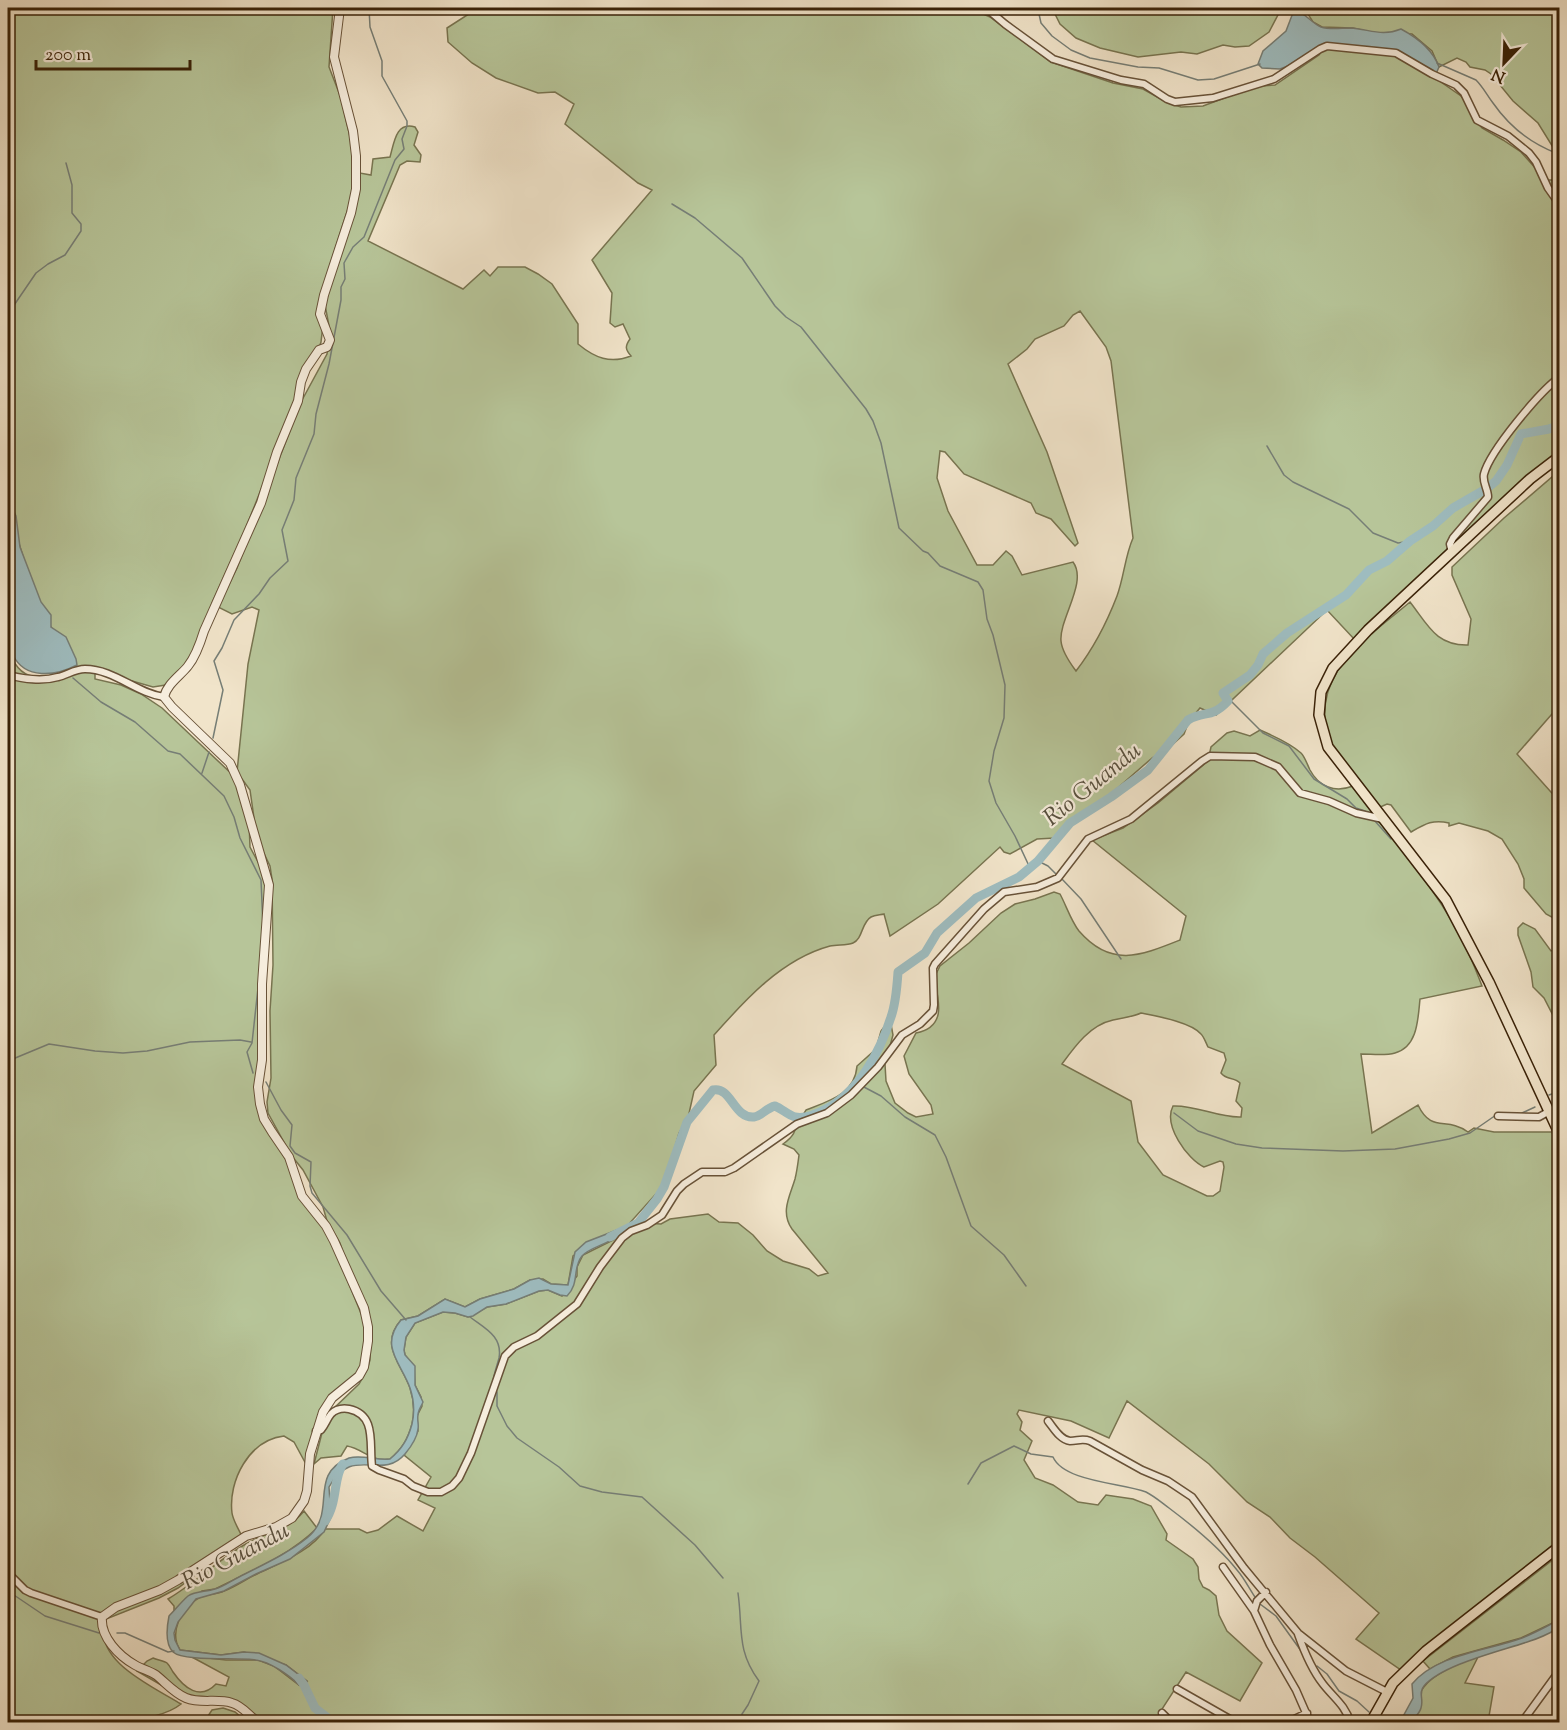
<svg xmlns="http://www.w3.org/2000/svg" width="1567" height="1730" viewBox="0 0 1567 1730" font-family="'Sorts Mill Goudy',serif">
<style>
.green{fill:#b7c599;stroke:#787450;stroke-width:1.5;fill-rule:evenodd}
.water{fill:#9ebcbf;stroke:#767e76;stroke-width:1.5}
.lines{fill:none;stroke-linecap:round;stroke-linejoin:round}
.stream{stroke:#767e76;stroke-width:1.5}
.river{stroke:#9ebcbf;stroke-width:9}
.minor-casing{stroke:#685238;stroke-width:9}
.tertiary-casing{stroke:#685238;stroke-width:10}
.primary-casing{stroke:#3a2208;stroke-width:12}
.minor{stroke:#f6eddd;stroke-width:6}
.tertiary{stroke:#f6eddd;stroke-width:8}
.primary{stroke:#f1e4ca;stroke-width:9}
.labels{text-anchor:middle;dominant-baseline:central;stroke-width:4.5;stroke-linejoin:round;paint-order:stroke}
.water-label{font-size:24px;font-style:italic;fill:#58503f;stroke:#f6eddd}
</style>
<rect width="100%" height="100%" fill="#f1e4ca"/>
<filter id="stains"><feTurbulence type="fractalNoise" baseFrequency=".00333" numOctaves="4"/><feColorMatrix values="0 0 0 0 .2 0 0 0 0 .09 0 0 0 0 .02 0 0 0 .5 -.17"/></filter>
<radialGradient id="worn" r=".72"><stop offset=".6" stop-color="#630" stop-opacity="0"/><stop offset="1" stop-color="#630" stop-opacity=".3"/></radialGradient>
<!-- green -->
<path class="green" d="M8,8H333L329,67L341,98L351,141L354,174L353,193L330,265L321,342L318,351L307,366L279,444L245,530L212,603L199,642L172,684L153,687L101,672L95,674V679L121,685L141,694L162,708L236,778L249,821L250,847L266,877L260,1104L282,1153L334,1247L362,1316L366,1334L362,1368L327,1408L307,1466L294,1442L284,1436C249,1440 228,1481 232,1513C233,1521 240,1531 243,1539L178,1588L159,1598L106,1619C90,1660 154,1687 181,1704C149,1730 50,1722 8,1722V648C20,687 44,678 74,669L75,666L38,606L8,507Z
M478,8H970L990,17L1051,62L1113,83L1143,89L1168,103L1181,107L1203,106L1243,91L1261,86L1275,85L1319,55L1327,44L1398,51L1436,74L1441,82L1461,96L1470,106L1472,116L1482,128L1503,140L1521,152L1546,180H1559V460L1355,640L1327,610L1216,715L1200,708L1189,721L1184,734L1171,746L1152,758L1105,799L1079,814L1055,838L1037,839L1010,854L1004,852L1000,847L938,904L890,936L884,914C880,915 875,915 871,917C861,923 863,939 853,943C846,946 837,944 830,946C782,959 746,999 714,1035L716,1065L694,1091L688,1118L679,1133L664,1185L628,1225L607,1235L573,1256L568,1285L551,1284L543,1279L530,1280L514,1289L480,1299L465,1307L445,1299L418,1316L401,1320C379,1345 401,1363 410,1388C414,1400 415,1411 412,1424C408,1439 402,1449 390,1459C370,1462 364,1449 347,1446L341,1456L321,1458L314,1464L324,1425L330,1412L359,1384L367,1370L370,1360L371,1336L340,1243L327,1221L323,1207L303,1170L291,1155L268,1113L267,1102L271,1078L270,1011L273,965L272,879L270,866L257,839L250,790L237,772L248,664L259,610L252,607L232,614L218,607L237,568L301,402L327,354L330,331L325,305L343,244L360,173L371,175L373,159L390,157C394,143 396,121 415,127L418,132L414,145L421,155L420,162L407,161L400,165L368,241L463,289L484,270L490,276L498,267H525L538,274L552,284L578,324V344C595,358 610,364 631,356C625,349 625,346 630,339L623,324L615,327L610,323L612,293L592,260L652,190L638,183L565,124L574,104L555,92L538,93L496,78L472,63L448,42L447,28ZM1080,311L1106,347L1111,361L1133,538C1125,556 1124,577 1117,596C1107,622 1093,649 1076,671C1070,663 1062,652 1061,641C1059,619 1088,582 1073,562L1022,575L1012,556L1006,551L993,565H977L948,511L937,478L940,451L945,452L964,474L1031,503L1036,513L1051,519L1075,546L1078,543L1047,452L1008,364L1027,349L1035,339L1064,326L1073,315Z
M1052,8H1280V11L1269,32L1249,46L1235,47L1223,45L1197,54L1181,52L1138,57L1100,48L1076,38L1060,24Z
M1304,8H1559V163L1556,152L1538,123L1513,101L1491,74L1485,70L1470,67L1466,62L1457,58L1439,67L1432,51L1412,34L1375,33L1353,28L1322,27L1313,22Z
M1559,471V706L1517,754L1559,801V921L1546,914L1524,888V879L1518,864L1502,839L1488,831L1459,823L1449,826V823C1433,819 1425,824 1411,832L1391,805L1387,804L1378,808C1367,794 1356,779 1345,764C1340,758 1334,752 1331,746C1305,676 1364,641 1410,602C1428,625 1436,646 1468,645L1471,619L1452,575V567L1504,518Z
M1260,730C1274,736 1290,743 1301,753C1305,757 1307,764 1310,770C1319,787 1335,793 1353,786C1390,839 1438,888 1466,948C1472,960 1477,973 1482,986L1420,999C1418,1018 1418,1047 1395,1053C1385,1056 1372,1054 1361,1054L1372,1133L1418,1105C1432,1134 1446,1116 1468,1132L1474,1128L1494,1132H1552L1560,1157L1559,1540L1401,1670L1356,1639L1379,1613L1315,1557L1290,1538L1270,1517L1247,1502L1209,1464L1127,1401L1109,1438L1071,1421L1019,1410L1017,1414L1022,1422L1020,1430L1032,1441L1024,1460L1035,1478L1053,1485L1078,1502L1098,1505L1106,1495L1133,1499L1151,1506L1167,1534L1166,1540L1193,1559L1198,1567L1199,1579L1203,1587L1209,1590L1216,1596L1219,1615L1227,1631L1262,1663L1240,1701L1186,1672L1162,1709L1157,1722H258L234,1704H205L163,1686L137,1671L147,1661L153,1658C157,1660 164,1661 167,1663C170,1666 171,1669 173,1672C184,1688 200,1701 216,1684L226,1686L229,1677L190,1656L226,1660H258L274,1666L299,1685L307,1681L286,1665L244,1652L221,1655L180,1650C169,1633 181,1608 197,1599C205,1594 215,1595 224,1591C235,1587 246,1579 257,1574C279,1563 312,1551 325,1529H359L367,1533L378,1530L397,1516L423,1531L435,1508L418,1500L431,1477L404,1455L418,1431L417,1416L422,1406L421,1397L415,1385L414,1366L405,1355L404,1350L406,1337L415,1323L443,1312L455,1313L468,1317L487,1307L506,1304L539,1291L548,1290L562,1296L577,1276V1267L583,1255L613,1240L620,1234L644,1223L661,1224L670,1219L708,1214L719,1222L738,1223L753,1235L767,1251L783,1261L809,1269L818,1276L828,1273L792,1229C780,1212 790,1196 795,1179C797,1171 798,1163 799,1155L794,1149L783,1144C793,1137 797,1131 796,1119L803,1115L806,1110C829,1101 855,1094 857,1066L876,1049L881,1031L890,1019L893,1035L885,1064L886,1081L895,1103L908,1113L916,1117L933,1114L931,1105L909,1074L904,1056L916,1033C947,1027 939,1001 934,978L940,966L969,943L1001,913L1015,904L1035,899L1054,892L1060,894C1066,905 1071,921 1079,931C1111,968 1140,956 1180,940L1186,916L1092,840L1123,828L1158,803L1208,761L1211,747L1227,733L1234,731L1250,736ZM1141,1013C1156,1016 1191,1022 1201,1034C1204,1037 1206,1043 1208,1047L1224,1053L1226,1060L1221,1073C1226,1080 1234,1077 1240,1083L1236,1101L1242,1108L1241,1117C1218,1118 1197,1105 1173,1106C1163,1125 1187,1159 1204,1167L1220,1161L1223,1162L1224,1167L1220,1191L1213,1196H1207L1163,1175L1138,1142L1131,1101L1062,1064C1075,1046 1090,1025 1113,1020C1123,1018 1132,1017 1141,1013Z
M1523,923L1535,929L1551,951L1559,949V1027L1544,998L1533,987L1531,972L1518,935V928Z
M304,1511L317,1528C289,1556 249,1572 215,1589L202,1591L174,1611V1606L168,1599C195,1583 217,1561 244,1545C266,1531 286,1533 304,1511Z
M1559,1555V1620L1521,1638L1453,1657L1430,1669L1423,1661Z
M1478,1657L1465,1683L1494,1687L1488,1722H1411C1419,1712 1423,1706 1420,1693C1429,1674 1459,1663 1478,1657Z
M223,1708L235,1712L247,1722H204L212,1710Z"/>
<!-- water -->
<path class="water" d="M1294,10C1305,12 1311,23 1321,27C1330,30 1341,28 1350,28C1369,29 1382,37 1401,29C1416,37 1433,50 1439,67L1436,74L1398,51L1320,46L1288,66L1280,69L1262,68L1258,64L1263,51L1286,31Z
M8,499L16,516L20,547L41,602L51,615V627L66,637L76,659L77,665C56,676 25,680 13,655C11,649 9,642 8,636Z
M617,1230L620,1234C610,1244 590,1247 582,1256C572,1268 580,1283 567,1296L560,1295L548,1290L539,1291L506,1304L487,1307L473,1316L468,1317L455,1313L443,1312L415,1323L406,1337L404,1350L405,1355L415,1366V1385L423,1402C421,1407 418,1410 418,1415C417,1420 419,1425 418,1429C417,1438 410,1448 405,1454C381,1482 353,1444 329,1487L331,1517L324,1532L290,1559L256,1574L224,1591L196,1599L178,1622L174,1633L175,1640L180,1650L221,1655L244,1652L259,1653L286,1665L307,1681L306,1685L302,1687L299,1685C289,1675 270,1662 256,1660C239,1657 184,1662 173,1652C165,1644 167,1626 169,1616C175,1610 181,1602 188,1596C195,1591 206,1592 215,1589C223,1587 231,1581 239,1577C262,1565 287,1554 307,1538C339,1512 306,1475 349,1458C362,1454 377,1461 390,1459C402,1449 408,1439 412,1424C415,1411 414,1400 410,1388C401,1363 379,1346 401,1320L418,1316L445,1299L465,1307L480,1299L514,1289L530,1280L539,1278L551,1284L568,1285L575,1252L586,1242Z
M1559,1620V1628C1550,1633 1540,1638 1530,1641C1502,1651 1443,1664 1424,1686C1418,1693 1424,1699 1421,1708C1420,1713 1414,1718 1411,1722H1400L1413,1698L1412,1684C1437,1654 1487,1651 1522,1638C1535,1633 1547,1626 1559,1620Z"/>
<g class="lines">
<!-- stream -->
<path class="stream" d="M1033,8L1039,14L1041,23L1052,36L1071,50L1090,58L1138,67L1159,68L1198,80L1214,79L1260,64
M1437,63L1476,80C1483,87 1487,95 1493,103C1509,126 1530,143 1556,153L1559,169L1558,180L1560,190
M672,204L695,218L742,258L775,306L786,317L801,327L866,409L873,421L881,443L899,528L923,551L928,553L940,566L978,582L983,590L987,619L993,635L1005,685L1004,718L994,751L989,781L996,803L1015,836L1030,868
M8,314L36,273L48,264L65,255L81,231V224L72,213V185L66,163
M1267,446L1284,475L1293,482L1349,509L1373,533L1398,543L1410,541
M73,678L101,702L135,722L168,751L180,754L224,796L234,817L240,838L261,880L263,926
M1223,693L1263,733L1289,746L1314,779L1347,799L1356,808L1365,811
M213,738L223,690L214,661L222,648L234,620L259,594L270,578L288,561L282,530L294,500L296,478L314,434L316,414L329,364L341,300V287L345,279L344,263L353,247L364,237L395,160L404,149L402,139L407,126V121L382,76V61L370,27L369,8
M202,773L209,752
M1374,820L1391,839
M1038,861L1048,866L1057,875
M1061,878L1081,899L1121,959
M8,1061L49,1044L95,1051L123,1053L147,1051L190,1042L240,1040L251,1042
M253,1073L247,1052L252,1043L258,988
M266,1082L281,1110L292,1125L290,1146L295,1153L311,1162L310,1186L312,1193L347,1235L381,1291L406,1320
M862,1086L881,1096L905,1117L935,1135L946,1157L971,1226L1004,1255L1026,1286
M1549,1095L1560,1091
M1174,1113L1198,1131L1236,1144L1262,1148L1343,1151L1395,1149L1449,1139L1470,1133L1496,1115
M1522,1113L1535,1107
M470,1317C484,1328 503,1336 499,1358C497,1366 494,1373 493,1382
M497,1392V1406L507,1426L517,1438L559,1467L580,1486L602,1492L642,1497L695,1545L723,1578
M968,1484L981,1463L1014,1446L1031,1454L1053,1457C1064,1482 1123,1483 1146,1492C1154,1496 1161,1502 1169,1508C1193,1526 1218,1546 1237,1570C1244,1578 1249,1588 1255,1597
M8,1591L45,1616L99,1633
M738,1593C743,1628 736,1650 759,1681L748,1705L742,1714V1722
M1260,1604L1276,1616L1304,1655
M117,1633H125L168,1652L174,1651
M1317,1666L1327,1674L1339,1691L1357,1701L1369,1712"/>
<!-- river -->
<path class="river" d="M610,1237L638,1223L657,1199L664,1187L687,1122L713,1090C731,1086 734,1119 754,1117C762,1116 766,1108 775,1106C782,1109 788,1115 795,1117C805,1119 817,1114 826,1109C859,1091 880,1052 891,1017C896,1003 897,987 898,972L925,953L937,933L976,898L1019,877L1038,861L1070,823L1111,797L1148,770L1188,720C1205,710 1211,719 1228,701L1223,693L1250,675L1258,665L1263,654L1287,633L1346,595L1369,570L1387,561L1410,541L1433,526L1453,508L1486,489L1496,481L1507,465L1521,434L1549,429L1560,425
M325,1521C338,1503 333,1477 343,1464
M299,1678L304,1685L315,1708L333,1722"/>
<!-- minor casing -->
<g class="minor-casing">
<path id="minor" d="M986,8L1005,24L1053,59L1121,80L1144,84L1167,99L1175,102L1213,98L1274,79L1320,49L1327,46L1396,53L1432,74L1456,85L1464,93L1477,120L1508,136L1529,153L1536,162L1548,188L1560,205
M1452,553L1450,544L1453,538L1488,497C1488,489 1482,482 1484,474C1490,451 1540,391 1560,377
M8,675C24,679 41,682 58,677C67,675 75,669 85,669C114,669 136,693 164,697
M1498,1116L1539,1117L1548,1112
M1048,1421C1053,1427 1060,1440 1070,1441C1078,1441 1082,1438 1090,1441L1142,1470L1168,1481L1192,1497L1244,1568L1298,1633L1346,1671L1387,1692
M316,1431L321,1430C325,1425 327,1419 331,1414C336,1409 343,1408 349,1409C377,1415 369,1444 372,1466L379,1470L404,1479L413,1486L428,1492H441L452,1486L459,1478L471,1453L505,1356L514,1347L537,1336L577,1304L600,1267L622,1238L631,1231L647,1225L662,1215L677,1191L684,1184L702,1172H725L734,1168L797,1124L827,1113L851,1095L878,1067L902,1035L920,1024L933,1011L934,1005L933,968L935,964L984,909L1004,892L1037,887L1058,878L1088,839L1131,819L1202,761L1210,756L1255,757L1278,767L1300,793L1329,801L1356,813L1383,819
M1223,1567L1254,1611L1270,1645L1296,1690L1310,1722
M8,1573L25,1590L31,1593L102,1617
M1254,1611L1257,1601L1266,1592
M1298,1634C1304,1651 1312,1670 1323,1684C1333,1697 1346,1706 1350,1722
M1177,1689L1235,1722
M1162,1713L1171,1722
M1288,1722L1307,1713
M1522,1722L1560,1670"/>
</g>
<!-- tertiary casing -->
<g class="tertiary-casing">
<path id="tertiary" d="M258,1722C249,1716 243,1706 232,1703C217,1698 201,1704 186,1698C174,1693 166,1683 156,1675C150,1671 142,1669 135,1665C119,1656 100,1637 102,1617L116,1607L160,1590L178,1580L246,1536L276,1527L292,1518L304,1501L307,1491L310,1454L323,1412L332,1398L359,1376L364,1367L368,1341V1327L364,1308L334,1241L326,1226L302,1196L289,1157L272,1132L264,1119L260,1104L258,1087L262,1060V984L269,885L240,785L230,763L172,707L164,697C167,684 180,676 188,666C196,656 200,644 204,631L261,503L277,452L298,401L301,382L306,369L319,350L327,347L330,340L320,314L324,295L351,213L356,189V156L353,131L334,57L340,8"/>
</g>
<!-- primary casing -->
<g class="primary-casing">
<path id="primary" d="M1560,456L1530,479L1368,630L1333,668L1321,692L1319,715L1328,747L1446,900L1489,982L1560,1135
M1371,1722L1393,1683L1426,1651L1560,1546"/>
</g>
<!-- minor -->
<use href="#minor" class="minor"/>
<!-- tertiary -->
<use href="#tertiary" class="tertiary"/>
<!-- primary -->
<use href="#primary" class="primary"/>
</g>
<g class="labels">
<!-- water labels -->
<g class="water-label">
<text transform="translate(1093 785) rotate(-39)">Rio Guandu</text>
<text transform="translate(236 1557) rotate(-28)">Rio Guandu</text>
</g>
</g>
<!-- margin -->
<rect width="1567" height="1730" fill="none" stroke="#f1e4ca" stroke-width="30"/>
<rect x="9" y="9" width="1549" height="1712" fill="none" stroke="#3a2208" stroke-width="3"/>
<rect x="15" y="15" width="1537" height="1700" fill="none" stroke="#3a2208" stroke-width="1.5"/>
<!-- north arrow -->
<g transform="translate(1504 63) rotate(203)" stroke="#f6eddd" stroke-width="4.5" paint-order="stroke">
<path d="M0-4.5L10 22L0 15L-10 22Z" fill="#3a2208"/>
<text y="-9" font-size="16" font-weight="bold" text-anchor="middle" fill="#3a2208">N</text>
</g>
<!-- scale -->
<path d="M36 60v9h154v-9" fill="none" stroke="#3a2208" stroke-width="3"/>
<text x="45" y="60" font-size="18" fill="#3a2208" stroke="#f6eddd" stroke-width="4.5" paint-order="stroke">200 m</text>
<rect width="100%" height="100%" filter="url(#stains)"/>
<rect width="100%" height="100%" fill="url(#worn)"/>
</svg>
